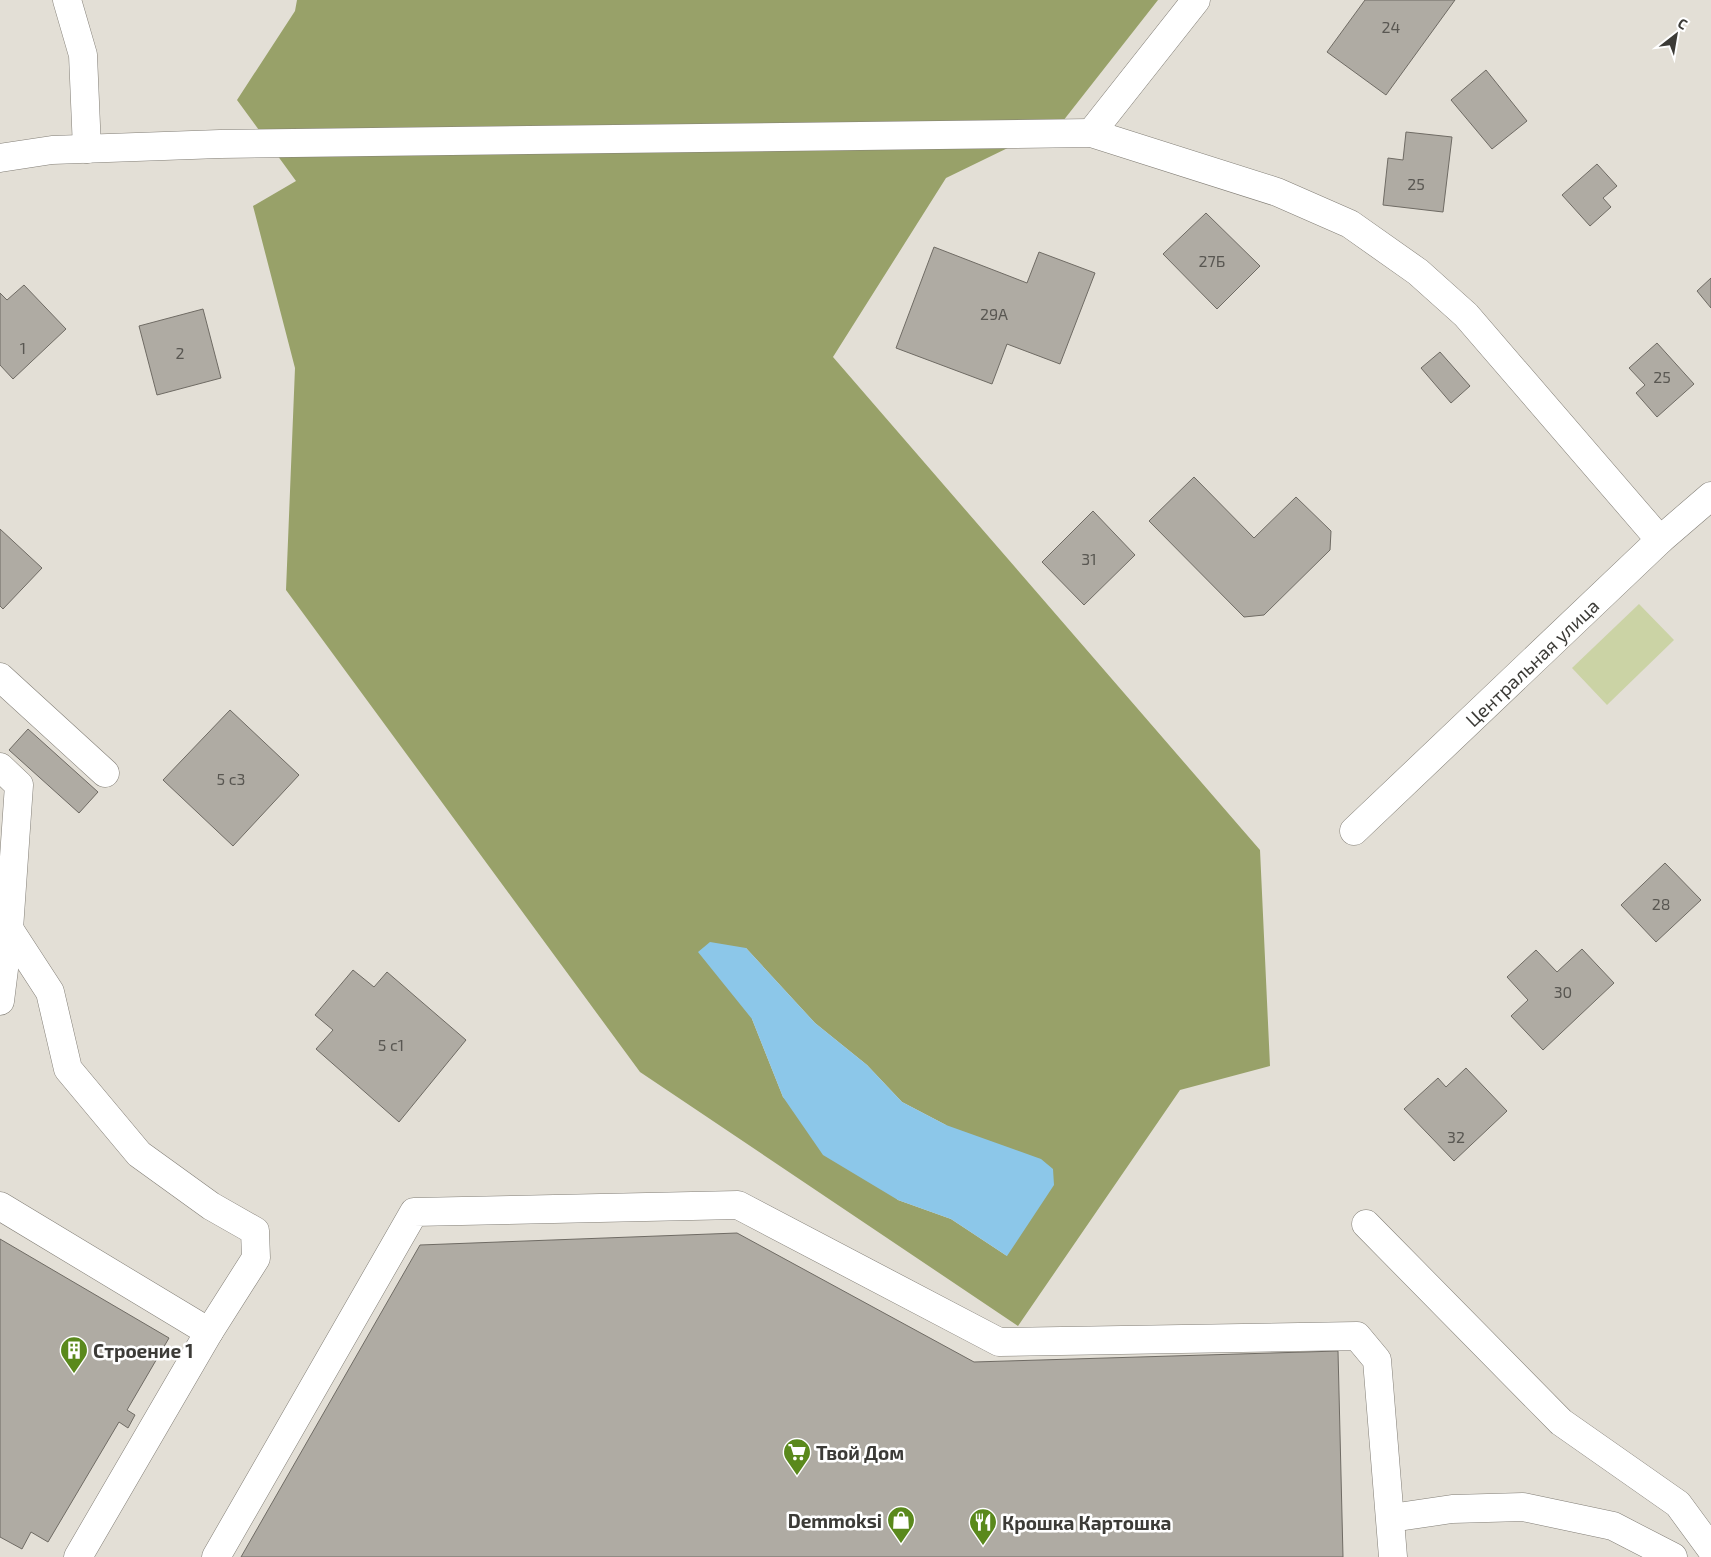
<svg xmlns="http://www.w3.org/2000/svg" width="1711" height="1557" viewBox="0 0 1711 1557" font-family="'Exo 2',sans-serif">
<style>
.green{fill:#cbd3a5}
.forest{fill:#98a169;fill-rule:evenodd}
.water{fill:#8cc7e9}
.building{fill:#afaba3;stroke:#6f6b64}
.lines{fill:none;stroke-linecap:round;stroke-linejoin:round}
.minor-casing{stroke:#827e76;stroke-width:29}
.minor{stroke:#fff;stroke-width:28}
.labels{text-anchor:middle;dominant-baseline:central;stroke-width:5;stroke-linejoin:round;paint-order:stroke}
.number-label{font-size:16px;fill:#595752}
.street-label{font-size:19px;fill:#3c3b37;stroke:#fff}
.poi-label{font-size:19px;font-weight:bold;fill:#3c3b37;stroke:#fff;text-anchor:start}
</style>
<rect width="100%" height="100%" fill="#e3dfd6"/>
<!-- green -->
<path class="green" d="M1639,604L1674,640L1607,705L1572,668Z"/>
<!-- forest -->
<path class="forest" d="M297,0H1158L1063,121L946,178L833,357L1260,850L1270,1066L1180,1090L1018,1326L640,1072L286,590L295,368L253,206L296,181L237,100L295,11ZM746,948L815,1023L867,1065L902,1102L946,1125L1007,1256L951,1219L898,1200L783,1097L752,1019Z"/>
<!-- water -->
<path class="water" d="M710,942L746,948L815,1023L867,1065L902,1102L946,1125L1041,1159L1053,1169L1054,1185L1007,1256L951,1219L898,1200L823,1155L783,1097L752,1019L698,952Z"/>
<!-- building -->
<path class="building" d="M1365,0H1455L1386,95L1327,52Z
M1486,70L1527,121L1492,149L1451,100Z
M1406,132L1452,137L1443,212L1383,205L1388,158L1403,160Z
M1597,164L1617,186L1603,198L1611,207L1590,226L1562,195Z
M1206,213L1260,266L1217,309L1163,254Z
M934,247L1027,283L1039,252L1095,273L1060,364L1007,344L992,384L896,348Z
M1711,278V308L1697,291Z
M24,285L66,329L13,379L0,365V293L7,300Z
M203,309L221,378L157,395L139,326Z
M1657,343L1694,384L1657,417L1636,393L1645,385L1629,368Z
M1440,352L1470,386L1451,403L1421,368Z
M1194,477L1254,538L1296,497L1331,531L1330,550L1264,615L1244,617L1149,521Z
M1093,511L1135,555L1084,605L1042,562Z
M0,529L42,568L3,609L0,606Z
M230,710L299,775L233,846L163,780Z
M28,729L98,792L79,813L9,750Z
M1665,863L1701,900L1656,942L1621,905Z
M1582,949L1614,983L1543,1050L1511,1016L1528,1000L1507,977L1536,950L1557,972Z
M353,970L374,987L387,972L466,1040L399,1122L316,1049L333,1030L315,1015Z
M1466,1068L1507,1111L1454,1161L1404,1109L1438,1078L1446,1087Z
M737,1233L974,1362L1338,1351L1343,1557H241L420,1245Z
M0,1239L169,1338L127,1410L135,1415L128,1428L119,1422L48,1542L31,1532L22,1549L0,1537Z"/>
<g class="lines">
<!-- minor casing -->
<g class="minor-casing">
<g id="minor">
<path d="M67,0L83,55L87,149"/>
<path d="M1091,133L1196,0"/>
<path d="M0,158L52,150L220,144L1091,133L1277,192L1350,224L1418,272L1466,315L1660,540"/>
<path d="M0,677L105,773"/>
<path d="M0,767L19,785L9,929L0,1001"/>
<path id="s1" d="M1354,831L1660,540L1711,496"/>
<path d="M9,929L50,992L68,1069L139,1154L211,1206L255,1231L256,1258L209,1332"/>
<path d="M0,1206L209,1332L78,1557"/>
<path d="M1366,1224L1561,1422L1678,1504L1711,1549"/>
<path d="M1391,1518L1452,1509L1523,1507L1613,1526L1673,1557"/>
<path d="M216,1557L414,1212L738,1205L999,1342L1357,1336L1377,1360L1393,1557"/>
</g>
</g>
<!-- minor -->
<use href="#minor" class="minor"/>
</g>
<!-- icons -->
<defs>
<g id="building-pin" transform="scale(1.4375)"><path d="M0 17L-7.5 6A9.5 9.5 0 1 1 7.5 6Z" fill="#5a891c" stroke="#fff"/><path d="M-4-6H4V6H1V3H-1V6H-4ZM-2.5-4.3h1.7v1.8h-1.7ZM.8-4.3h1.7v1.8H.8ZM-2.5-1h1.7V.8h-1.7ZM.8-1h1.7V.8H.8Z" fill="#fff"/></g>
<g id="supermarket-pin" transform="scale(1.4375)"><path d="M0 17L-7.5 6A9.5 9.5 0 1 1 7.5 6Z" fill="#5a891c" stroke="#fff"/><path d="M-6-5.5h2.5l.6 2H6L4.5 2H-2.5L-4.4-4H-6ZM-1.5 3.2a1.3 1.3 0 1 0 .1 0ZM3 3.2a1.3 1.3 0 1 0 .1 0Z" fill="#fff"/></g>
<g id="shop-pin" transform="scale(1.4375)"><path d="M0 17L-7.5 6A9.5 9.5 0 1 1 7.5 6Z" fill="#5a891c" stroke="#fff"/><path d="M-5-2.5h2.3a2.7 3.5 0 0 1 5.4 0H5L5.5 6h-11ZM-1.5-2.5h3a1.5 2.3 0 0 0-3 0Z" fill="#fff"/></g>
<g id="restaurant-pin" transform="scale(1.4375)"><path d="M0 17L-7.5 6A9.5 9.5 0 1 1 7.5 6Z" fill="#5a891c" stroke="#fff"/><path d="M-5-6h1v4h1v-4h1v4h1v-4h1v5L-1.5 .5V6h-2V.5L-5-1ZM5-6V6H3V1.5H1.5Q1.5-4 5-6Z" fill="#fff"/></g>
</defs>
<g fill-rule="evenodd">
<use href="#building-pin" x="74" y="1350"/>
<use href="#supermarket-pin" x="797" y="1452"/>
<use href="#shop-pin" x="901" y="1520"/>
<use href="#restaurant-pin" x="983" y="1522"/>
</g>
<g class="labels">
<!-- number labels -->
<g class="number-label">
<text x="1391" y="26">24</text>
<text x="1416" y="183">25</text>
<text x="1212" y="260">27Б</text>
<text x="994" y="313">29А</text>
<text x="23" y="347">1</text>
<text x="180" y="352">2</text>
<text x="1662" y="376">25</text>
<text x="1089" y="558">31</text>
<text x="231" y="778">5 с3</text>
<text x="1661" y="903">28</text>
<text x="1563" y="991">30</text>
<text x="391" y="1044">5 с1</text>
<text x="1456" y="1136">32</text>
</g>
<!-- street labels -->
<g class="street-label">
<text stroke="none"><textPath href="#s1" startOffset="245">Центральная улица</textPath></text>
</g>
<!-- poi labels -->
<g class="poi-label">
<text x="93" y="1350">Строение 1</text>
<text x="816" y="1452">Твой Дом</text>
<text x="882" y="1520" text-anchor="end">Demmoksi</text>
<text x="1002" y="1522">Крошка Картошка</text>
</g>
</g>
<!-- north arrow -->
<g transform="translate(1676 35) rotate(31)" stroke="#ffffff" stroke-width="4" paint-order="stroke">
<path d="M0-4L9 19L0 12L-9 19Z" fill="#3c3b37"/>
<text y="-8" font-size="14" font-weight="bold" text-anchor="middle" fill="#3c3b37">С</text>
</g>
</svg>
